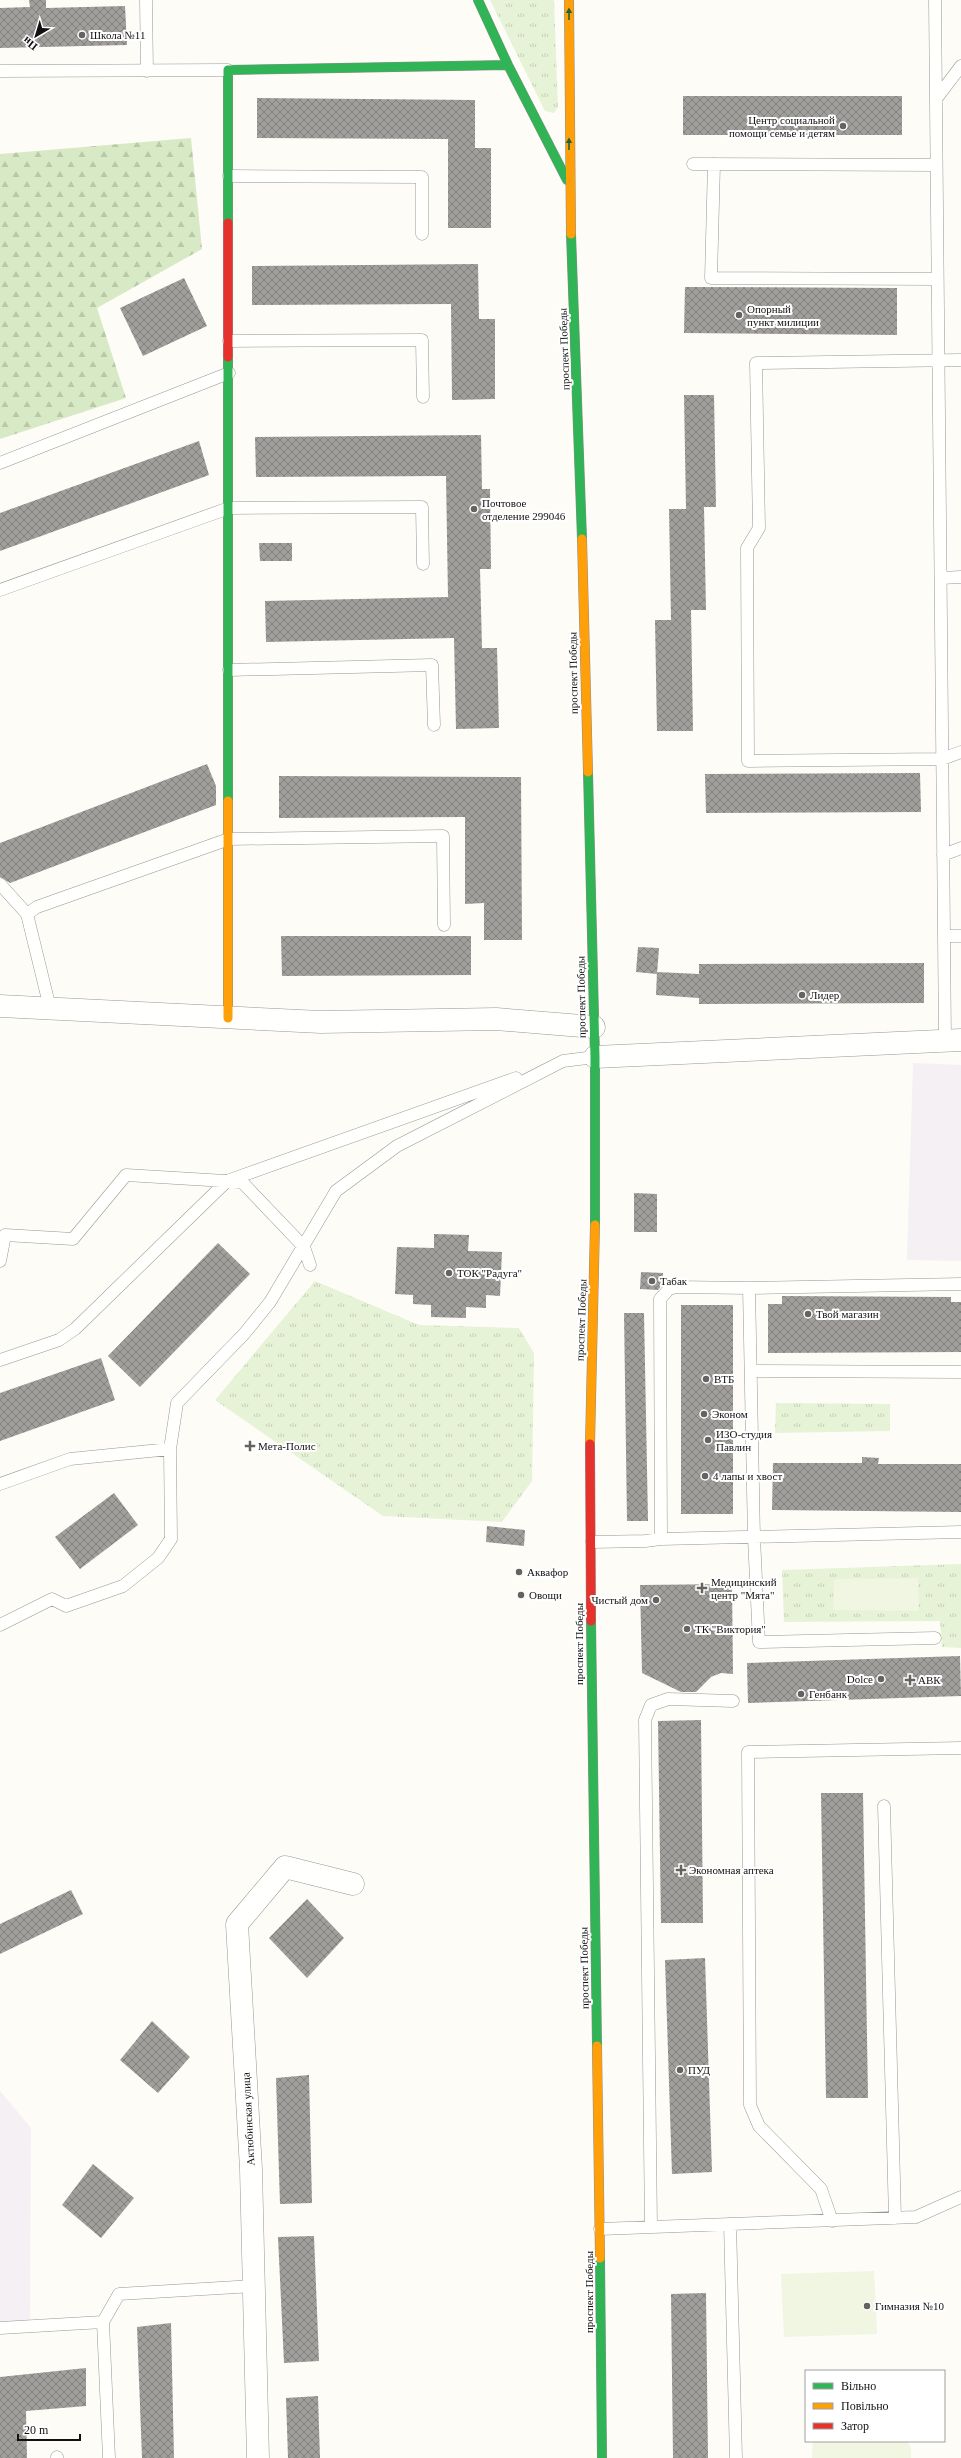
<svg xmlns="http://www.w3.org/2000/svg" width="961" height="2458" viewBox="0 0 961 2458" font-family="'Times New Roman',serif">
<style>
.industrial{fill:#f5f0f3}
.grass{fill:url(#grass-tufts)}
.forest{fill:url(#forest-firs)}
.pitch{fill:#f0f6e1}
.building{fill:url(#building-cross-hatch)}
.lines{fill:none;stroke-linecap:round;stroke-linejoin:round}
.lane-casing{stroke:#979795;stroke-width:13}
.street-casing{stroke:#979795;stroke-width:23}
.fast-casing{stroke:#8e8d8b;stroke-width:10}
.slow-casing{stroke:#8e8d8b;stroke-width:10}
.jam-casing{stroke:#8e8d8b;stroke-width:10}
.lane{stroke:#fffffe;stroke-width:12}
.street{stroke:#fffffe;stroke-width:22}
.fast{stroke:#30b455;stroke-width:9}
.slow{stroke:#ff9f0a;stroke-width:9}
.jam{stroke:#e5322d;stroke-width:9}
.oneway{fill:#206233}
.poi-dot{fill:#646362;stroke:#fff;stroke-width:1.5}
.labels{text-anchor:middle;dominant-baseline:central;stroke-width:4;stroke-linejoin:round;paint-order:stroke}
.poi-label{font-size:11px;fill:#111;stroke:#fff;text-anchor:start}
.street-label{font-size:11px;fill:#111;stroke:#fff}
</style>
<defs>
<pattern id="grass-tufts" width="24" height="20" patternUnits="userSpaceOnUse"><rect width="24" height="20" fill="#e7f3d7"/><path d="M3 7l-1-3M5 7V3M7 7l1-3M15 17l-1-3M17 17v-4M19 17l1-3" fill="none" stroke="#c5cfb8"/></pattern>
<pattern id="forest-firs" width="22" height="20" patternUnits="userSpaceOnUse"><rect width="22" height="20" fill="#d8eac5"/><path d="M5 1l3.5 6h-7zM16 11l3.5 6h-7z" fill="#b8c8a8"/></pattern>
<pattern id="building-cross-hatch" width="8" height="8" patternUnits="userSpaceOnUse"><rect width="8" height="8" fill="#a19f9c"/><path d="M0 0l8 8M0 8l8-8" fill="none" stroke="#82807e"/></pattern>
</defs>
<rect width="100%" height="100%" fill="#fdfcf7"/>
<!-- industrial -->
<path class="industrial" d="M913,1063L961,1065V1261L907,1260Z
M0,2091L31,2128L30,2326L0,2328Z"/>
<!-- grass -->
<path class="grass" d="M490,0H554L558,107L554,113L545,111Z
M315,1281L419,1325L519,1328L534,1353L532,1481L502,1522L383,1516L215,1400Z
M776,1403L890,1404V1431L775,1433Z
M961,1564V1648L942,1647L940,1621L784,1622L782,1570Z"/>
<!-- forest -->
<path class="forest" d="M191,138L202,249L97,308L126,398L0,439V154Z"/>
<!-- pitch -->
<path class="pitch" d="M918,1578L919,1611L833,1610L834,1579Z
M874,2271L877,2334L784,2337L781,2274Z
M813,2441H907L911,2448V2458H812Z"/>
<!-- building -->
<path class="building" d="M29,0H46V8L125,6L127,45L0,48V8L30,7Z
M683,96H902V135H683Z
M257,98L475,100V148H491V228H448V139L257,138Z
M478,264L479,319H495V399L452,400L451,304L252,305V266Z
M184,278L207,326L143,356L120,308Z
M685,287L897,288V335L684,333Z
M684,395H714L716,507H704L706,610H691L693,731H657L655,620H671L669,509H686Z
M481,435L482,489H490L491,569H480L482,648H497L499,728L456,729L454,638L266,642L265,601L448,597L446,476L256,477L255,437Z
M199,441L209,475L0,551V513Z
M259,543H292V561H260Z
M207,764L216,786V805L10,883L0,877V843Z
M920,773L921,812L706,813L705,774Z
M279,776L521,777L522,940H484V903L465,904V817L279,818Z
M281,936H471V975L282,976Z
M638,947L659,948L657,974L636,972Z
M924,963V1003L699,1004V998L656,995L657,972L699,974V964Z
M634,1193L657,1194V1232H634Z
M434,1234L469,1235L468,1251L502,1252L500,1296L486,1295V1308L466,1307V1318L431,1317V1305L413,1304V1295L395,1294L397,1247L434,1248Z
M218,1243L250,1274L140,1387L108,1356Z
M641,1272L663,1273L662,1285L658,1290L640,1289Z
M782,1296L951,1297V1302H961V1352L768,1353V1304H782Z
M681,1305H733V1514H681Z
M624,1313H644L648,1521H627Z
M101,1358L115,1400L0,1441V1393Z
M862,1457L879,1458L878,1464H961V1512L772,1510L773,1463H862Z
M114,1493L138,1525L80,1569L55,1537Z
M487,1526L525,1530L524,1546L486,1542Z
M732,1584L733,1674L721,1673L711,1677L696,1692H681L642,1673L640,1585Z
M960,1656L961,1696L748,1703L747,1663Z
M701,1720L703,1923H661L658,1721Z
M821,1793H863L868,2098H826Z
M71,1890L83,1914L0,1954V1924Z
M307,1899L344,1938L307,1978L269,1938Z
M705,1958L712,2172L672,2174L665,1960Z
M152,2021L190,2057L158,2093L120,2060Z
M309,2075L312,2203L280,2204L276,2078Z
M93,2164L134,2198L101,2238L62,2205Z
M314,2236L319,2361L284,2363L278,2237Z
M706,2293L708,2458H673L671,2294Z
M171,2323L174,2458H142L137,2327Z
M86,2368V2406L26,2411L27,2458H0V2377Z
M318,2396L320,2458H288L286,2398Z"/>
<g class="lines">
<!-- lane casing -->
<g class="lane-casing">
<path id="lane" d="M146,0L147,71
M935,0L945,1040
M0,71L228,70
M936,99L961,66
M693,164L936,165
M714,164L711,278L937,279
M229,176L422,177V234
M229,341L422,340L423,397
M961,360L756,363L759,528L747,548L748,761L942,759L961,752
M0,463L229,373
M941,578L961,577
M0,590L229,508L422,507L423,564
M229,670L432,665L434,725
M943,855L961,848
M0,884L27,914
M944,936H961
M50,1008L27,914L37,907L229,839L443,836L444,925
M0,1261L5,1235L73,1239L126,1175L242,1182L304,1247L310,1265
M749,1288L961,1284
M0,1360L59,1340L75,1329L227,1181L516,1078
M751,1371L961,1372
M0,1484L70,1459L170,1449
M661,1539L961,1532
M592,1542L645,1541L661,1539L660,1299L669,1289L676,1287L749,1288L754,1538L759,1642L935,1638
M0,1625L52,1599L66,1606L123,1586L158,1558L171,1539L170,1449L177,1403L244,1334L270,1302L336,1191L397,1146L563,1061L595,1057
M884,1806L895,2218
M832,2221L821,2189L759,2126L750,2105L748,1752L961,1748
M730,2224L736,2458
M651,2227L645,1720L651,1705L668,1699L733,1701
M600,2229L916,2217L961,2197
M0,2328L103,2322
M57,2458V2457
M109,2458L103,2322L119,2294L254,2286"/>
</g>
<!-- street casing -->
<g class="street-casing">
<path id="street" d="M0,1006L321,1022L496,1019L594,1027
M595,1057L961,1040
M258,2458L251,2169L237,1924L285,1867L353,1884"/>
</g>
<!-- fast casing -->
<g class="fast-casing">
<path id="fast" d="M478,0L508,65L567,180
M228,223V70L508,65
M571,234L582,539
M228,357V801
M588,772L595,1057V1225
M591,1621L597,2046
M600,2258L602,2458"/>
</g>
<!-- slow casing -->
<g class="slow-casing">
<path id="slow" d="M569,0L571,234
M582,539L588,772
M228,801V1018
M590,1444L595,1225
M597,2046L600,2258"/>
</g>
<!-- jam casing -->
<g class="jam-casing">
<path id="jam" d="M228,223V357
M590,1444L591,1621"/>
</g>
<!-- lane -->
<use href="#lane" class="lane"/>
<!-- street -->
<use href="#street" class="street"/>
<!-- fast -->
<use href="#fast" class="fast"/>
<!-- slow -->
<use href="#slow" class="slow"/>
<!-- jam -->
<use href="#jam" class="jam"/>
</g>
<!-- one-way arrows -->
<defs><path id="oneway-solid" d="M-6-.8H1V-3.2L6.5 0L1 3.2V.8H-6Z"/></defs>
<g class="oneway">
<use href="#oneway-solid" transform="translate(569 14) rotate(-90)"/>
<use href="#oneway-solid" transform="translate(569 144) rotate(-90)"/>
</g>
<!-- markers -->
<g class="poi-dot">
<circle cx="82" cy="35" r="4"/>
<circle cx="843" cy="126" r="4"/>
<circle cx="739" cy="315" r="4"/>
<circle cx="474" cy="509" r="4"/>
<circle cx="802" cy="995" r="4"/>
<circle cx="449" cy="1273" r="4"/>
<circle cx="652" cy="1281" r="4"/>
<circle cx="808" cy="1314" r="4"/>
<circle cx="706" cy="1379" r="4"/>
<circle cx="704" cy="1414" r="4"/>
<circle cx="708" cy="1440" r="4"/>
<path d="M248 1440h4v4h4v4h-4v4h-4v-4h-4v-4h4z"/>
<circle cx="705" cy="1476" r="4"/>
<circle cx="519" cy="1572" r="4"/>
<path d="M700 1582h4v4h4v4h-4v4h-4v-4h-4v-4h4z"/>
<circle cx="521" cy="1595" r="4"/>
<circle cx="656" cy="1600" r="4"/>
<circle cx="687" cy="1629" r="4"/>
<circle cx="881" cy="1679" r="4"/>
<path d="M908 1674h4v4h4v4h-4v4h-4v-4h-4v-4h4z"/>
<circle cx="801" cy="1694" r="4"/>
<path d="M679 1864h4v4h4v4h-4v4h-4v-4h-4v-4h4z"/>
<circle cx="680" cy="2070" r="4"/>
<circle cx="867" cy="2306" r="4"/>
</g>
<g class="labels">
<!-- poi labels -->
<g class="poi-label">
<text x="90" y="35">Школа №11</text>
<text x="835" y="120" text-anchor="end">Центр социальной<tspan x="835" dy="13">помощи семье и детям</tspan></text>
<text x="747" y="309">Опорный<tspan x="747" dy="13">пункт милиции</tspan></text>
<text x="482" y="503">Почтовое<tspan x="482" dy="13">отделение 299046</tspan></text>
<text x="810" y="995">Лидер</text>
<text x="457" y="1273">ТОК "Радуга"</text>
<text x="660" y="1281">Табак</text>
<text x="816" y="1314">Твой магазин</text>
<text x="714" y="1379">ВТБ</text>
<text x="712" y="1414">Эконом</text>
<text x="716" y="1434">ИЗО-студия<tspan x="716" dy="13">Павлин</tspan></text>
<text x="258" y="1446">Мета-Полис</text>
<text x="713" y="1476">4 лапы и хвост</text>
<text x="527" y="1572">Аквафор</text>
<text x="711" y="1582">Медицинский<tspan x="711" dy="13">центр "Мята"</tspan></text>
<text x="529" y="1595">Овощи</text>
<text x="648" y="1600" text-anchor="end">Чистый дом</text>
<text x="695" y="1629">ТК "Виктория"</text>
<text x="873" y="1679" text-anchor="end">Dolce</text>
<text x="918" y="1680">АВК</text>
<text x="809" y="1694">Генбанк</text>
<text x="689" y="1870">Экономная аптека</text>
<text x="688" y="2070">ПУД</text>
<text x="875" y="2306">Гимназия №10</text>
</g>
<!-- street labels -->
<g class="street-label">
<text transform="translate(564 349) rotate(-92)">проспект Победы</text>
<text transform="translate(573 673) rotate(-91)">проспект Победы</text>
<text transform="translate(581 997) rotate(-91)">проспект Победы</text>
<text transform="translate(581 1320) rotate(-88)">проспект Победы</text>
<text transform="translate(579 1644) rotate(-90)">проспект Победы</text>
<text transform="translate(584 1968) rotate(-91)">проспект Победы</text>
<text transform="translate(248 2119) rotate(-93)">Актюбинская улица</text>
<text transform="translate(589 2292) rotate(-90)">проспект Победы</text>
</g>
</g>
<!-- legend -->
<rect x="805" y="2370" width="140" height="72" fill="#ffffff" stroke="#a0a0a0"/>
<rect x="813" y="2383" width="20" height="6" fill="#30b455" stroke="#a0a0a0"/>
<text x="841" y="2390" font-size="12" fill="#111111">Вільно</text>
<rect x="813" y="2403" width="20" height="6" fill="#ff9f0a" stroke="#a0a0a0"/>
<text x="841" y="2410" font-size="12" fill="#111111">Повільно</text>
<rect x="813" y="2423" width="20" height="6" fill="#e5322d" stroke="#a0a0a0"/>
<text x="841" y="2430" font-size="12" fill="#111111">Затор</text>
<!-- north arrow -->
<g transform="translate(36 36) rotate(218)" stroke="#ffffff" stroke-width="3" paint-order="stroke">
<path d="M0-3L7 15L0 10L-7 15Z" fill="#111111"/>
<text y="-6" font-size="11" font-weight="bold" text-anchor="middle" fill="#111111">Пн</text>
</g>
<!-- scale -->
<path d="M18 2434v6h62v-6" fill="none" stroke="#111111" stroke-width="2"/>
<text x="24" y="2434" font-size="12" fill="#111111" stroke="#ffffff" stroke-width="3" paint-order="stroke">20 m</text>
</svg>
